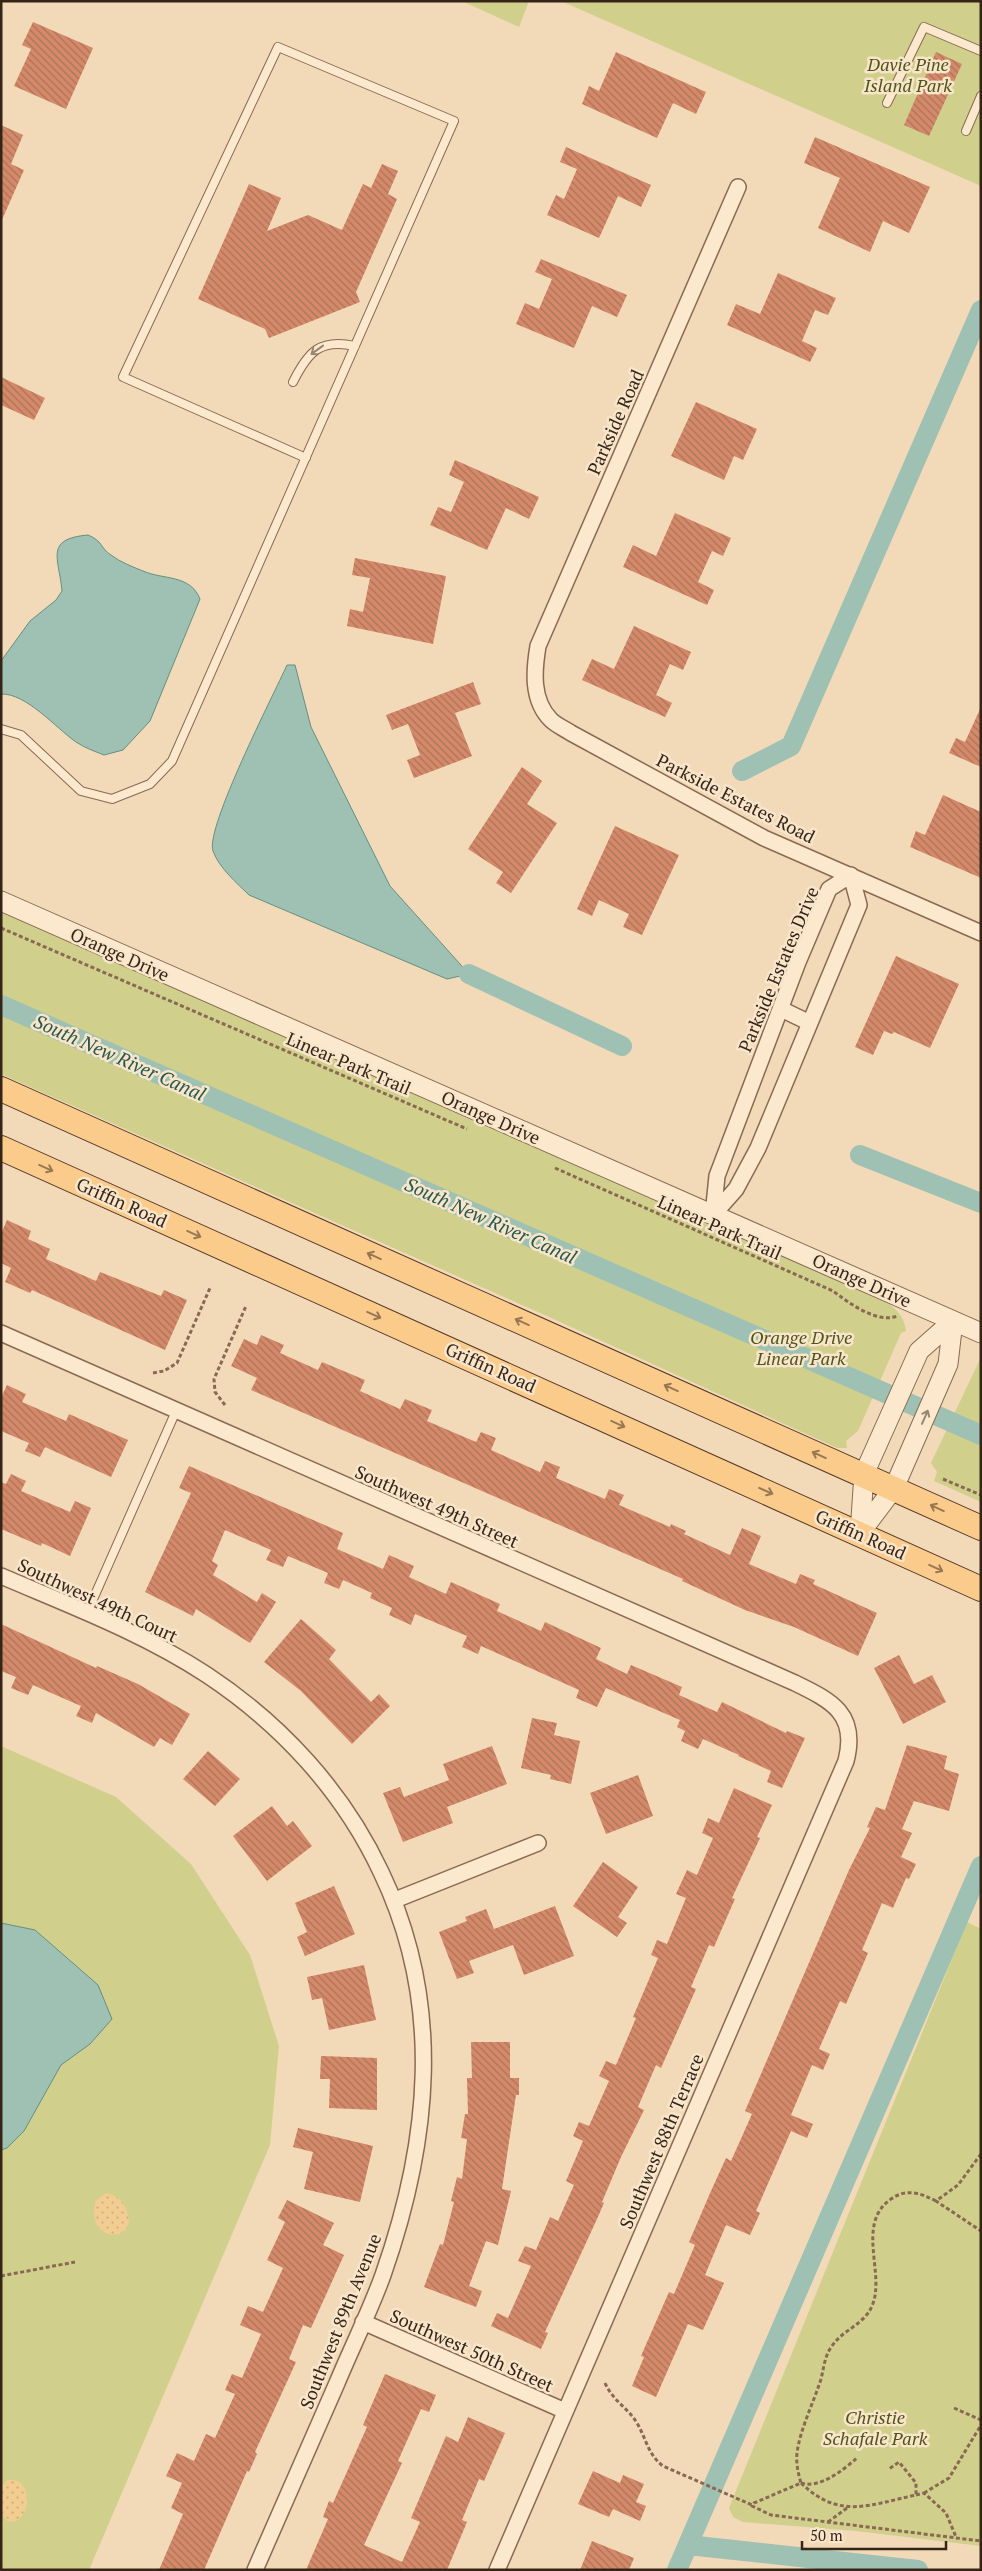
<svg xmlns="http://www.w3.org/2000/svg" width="982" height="2571" viewBox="0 0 982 2571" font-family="'PT Serif',serif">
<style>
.green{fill:#d0d08c}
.sand{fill:url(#sand-dots)}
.water{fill:#9ec1b3;stroke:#658f80}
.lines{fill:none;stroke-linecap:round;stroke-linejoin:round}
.canal{stroke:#9ec1b3;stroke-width:20}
.building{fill:url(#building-back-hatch)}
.service-casing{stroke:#896952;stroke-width:10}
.minor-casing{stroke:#896952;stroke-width:18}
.tertiary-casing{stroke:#896952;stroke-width:21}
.primary-casing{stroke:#563827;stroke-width:26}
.path{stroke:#896952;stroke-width:3;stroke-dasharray:4 2.5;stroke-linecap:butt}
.service{stroke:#fce8cc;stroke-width:8}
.minor{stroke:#fce8cc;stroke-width:15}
.tertiary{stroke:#fce8cc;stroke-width:19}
.primary{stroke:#fbcb8b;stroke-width:24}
.oneway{stroke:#998672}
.oneway2{stroke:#987852}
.labels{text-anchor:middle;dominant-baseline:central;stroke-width:5;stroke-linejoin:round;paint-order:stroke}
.park-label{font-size:18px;font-style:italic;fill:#4d551d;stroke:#f9e5c9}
.street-label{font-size:18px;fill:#362419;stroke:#f9e5c9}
.water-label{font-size:19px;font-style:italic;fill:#26584f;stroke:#f9e5c9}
</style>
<defs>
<pattern id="sand-dots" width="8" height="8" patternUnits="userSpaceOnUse" patternTransform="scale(1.25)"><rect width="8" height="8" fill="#f1cd92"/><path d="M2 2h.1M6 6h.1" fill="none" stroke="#cfb07d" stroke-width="1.8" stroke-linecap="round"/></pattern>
<pattern id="building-back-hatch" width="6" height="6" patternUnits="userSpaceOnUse" patternTransform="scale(1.25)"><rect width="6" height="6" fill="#d48a6a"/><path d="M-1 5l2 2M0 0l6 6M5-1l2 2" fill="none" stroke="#ad7156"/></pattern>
</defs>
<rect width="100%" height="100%" fill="#f2dab9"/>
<!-- green -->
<path class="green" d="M462,1H529L519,27Z
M561,1H981V186Z
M1,911L883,1299C895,1308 904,1315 906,1331L901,1333L858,1431L846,1441L847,1448H837L549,1317L1,1074Z
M981,1357V1502L934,1481L937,1472L931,1463Z
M1,1746L116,1797L191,1864L250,1955L279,2046L270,2145L89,2570H1Z
M967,1922L981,1929V2546L856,2531L743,2522L733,2517L729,2508Z"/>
<!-- sand -->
<path class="sand" d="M106,2193C116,2195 122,2200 126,2209C142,2244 83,2245 96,2200Z
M8,2480C36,2476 31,2528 7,2521L1,2513V2485Z"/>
<!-- water -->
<path class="water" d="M88,535C103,541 100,548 111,555C120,562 133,567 143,571C163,580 190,574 200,599L150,721L123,750L104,755C94,751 85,748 76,742C56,728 26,693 1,694V661L30,621L56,600L62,591C59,558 44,539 88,535Z
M287,665H295L311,727L390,886L469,974L447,979L249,895C237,883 219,868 213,851C205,828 274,694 287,665Z
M1,1923L35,1930L98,1985L112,2019L90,2044L61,2065L24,2131L7,2148L1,2150Z"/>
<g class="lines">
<!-- canal -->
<path class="canal" d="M742,771L791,746L981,310
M469,974L622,1046
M1,1005L981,1435
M860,1155L981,1203
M688,2545L918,2570
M677,2570L981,1866"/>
</g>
<!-- building -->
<path class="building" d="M33,22L93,48L66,109L14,86L31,49L22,45Z
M616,52L706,92L696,114L673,103L657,138L582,104L589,86L599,91Z
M936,52L962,64L929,136L904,125Z
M1,125L23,135L11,164L24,170L1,222Z
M815,137L930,187L909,233L883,221L870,252L818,228L840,178L804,163Z
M566,147L651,185L641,207L618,196L599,238L547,215L556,195L564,199L577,169L560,162Z
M382,164L398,171L388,194L397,199L356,292L360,302L269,338L265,329L198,299L249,184L281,198L267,231L308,215L342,230L363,184L371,188Z
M541,259L627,295L617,317L592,306L574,348L516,324L525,303L539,309L552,279L535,272Z
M778,273L836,298L828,315L815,310L802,341L817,348L810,362L727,325L736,304L760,314Z
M1,377L45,398L34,420L1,405Z
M696,402L757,429L743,460L734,456L724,480L671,456Z
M455,460L539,497L529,519L506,508L487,550L430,525L438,507L451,512L464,482L449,475Z
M675,513L731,538L723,556L712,551L698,582L714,590L707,605L623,567L633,545L656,556Z
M355,558L446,576L433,644L347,626L350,609L363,612L370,578L352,575Z
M634,626L691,652L683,670L670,664L656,695L672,703L665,717L582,680L592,659L614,669Z
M473,682L481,704L455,713L472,756L414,778L407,760L420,755L408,724L392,730L386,715Z
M981,707V767L949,753L956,738L965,742Z
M522,767L542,781L527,804L557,823L511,893L496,883L503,872L468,849Z
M943,795L981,812V878L910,847L916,831L925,835Z
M615,826L679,855L642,935L623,927L629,914L599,900L592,916L577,909Z
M896,956L959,984L930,1048L894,1032L892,1034L884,1031L873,1055L855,1047Z
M7,1220L31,1231L28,1239L50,1249L46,1259L96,1281L100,1272L161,1296L164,1290L187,1300L165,1350L32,1290L30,1293L5,1282L11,1268L1,1263V1234Z
M261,1335L284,1345L280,1353L318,1370L322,1362L365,1380L360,1391L400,1409L405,1399L432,1410L427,1421L476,1442L481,1432L496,1438L491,1450L540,1472L545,1461L560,1467L556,1478L605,1499L609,1489L624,1495L619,1505L670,1527L671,1524L686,1531L684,1534L730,1555L742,1528L761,1536L749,1564L796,1584L800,1574L815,1580L813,1584L877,1613L858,1656L794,1627L745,1610L682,1581L683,1579L251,1390L257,1378L231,1366L244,1339L257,1345Z
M7,1385L26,1394L22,1402L66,1421L69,1414L128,1440L111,1477L45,1447L40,1457L25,1451L29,1443L1,1431V1398Z
M189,1466L343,1533L337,1549L383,1569L389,1555L414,1566L409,1577L446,1594L451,1582L500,1604L497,1611L541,1631L545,1622L601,1648L596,1659L627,1674L631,1665L682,1687L679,1695L717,1712L722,1702L786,1733L787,1731L805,1738L782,1788L767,1782L771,1771L738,1756L739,1755L703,1739L698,1749L681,1741L685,1731L677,1727L680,1720L606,1688L597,1707L576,1698L579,1690L481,1646L478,1654L462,1647L467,1636L415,1614L411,1625L389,1615L392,1608L370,1598L372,1593L343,1580L339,1589L324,1583L328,1573L288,1556L283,1567L266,1560L271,1550L225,1530L212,1561L218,1565L213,1575L257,1602L262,1593L276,1602L250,1643L196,1609L193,1616L145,1592L191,1493L179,1488Z
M11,1474L26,1481L21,1491L70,1512L75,1501L91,1508L70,1556L42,1543L41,1546L1,1529V1482L6,1484Z
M301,1619L336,1650L329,1659L371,1702L379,1694L390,1706L352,1744L301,1691L264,1662Z
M1,1624L96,1668L97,1666L138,1684L190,1714L172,1745L160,1738L154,1747L96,1713L92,1723L76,1716L81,1706L33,1685L28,1695L11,1688L16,1677L1,1671Z
M899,1655L914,1684L932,1675L946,1702L903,1724L874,1668Z
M532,1718L557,1723L554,1735L580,1741L571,1784L550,1779L551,1775L521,1768Z
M907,1745L947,1756L944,1769L959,1774L949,1811L914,1801L902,1829L912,1833L901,1857L916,1864L909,1879L906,1878L893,1908L882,1903L862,1950L868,1953L846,2004L840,2001L819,2049L830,2054L823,2070L812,2065L791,2115L813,2124L807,2138L791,2131L756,2211L760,2213L750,2235L726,2225L705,2275L724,2283L703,2330L688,2324L656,2397L632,2386L644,2357L641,2356L669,2292L674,2294L695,2245L689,2242L711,2191L726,2158L731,2161L752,2114L745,2111L849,1870L870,1828L867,1827L876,1807L885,1810Z
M492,1746L507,1784L447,1807L453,1823L403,1842L383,1793L400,1787L404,1797L449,1780L443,1764Z
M208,1751L240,1779L215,1806L183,1779Z
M638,1775L653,1816L606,1834L590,1793Z
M734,1788L772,1805L757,1837L760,1838L732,1898L735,1899L727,1917L714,1947L709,1945L691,1987L696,1989L661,2068L656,2065L638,2107L644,2110L621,2157L602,2202L604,2203L597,2219L545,2332L548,2333L541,2349L491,2326L497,2313L508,2318L531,2266L518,2261L525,2246L536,2250L550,2217L558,2221L574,2185L566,2181L583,2141L573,2136L579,2122L589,2126L609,2081L599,2076L606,2061L616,2065L636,2018L633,2017L658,1958L651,1955L657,1940L667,1944L686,1898L676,1894L687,1870L697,1875L713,1838L702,1833L708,1818L719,1823Z
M272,1806L287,1826L293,1821L312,1846L267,1881L233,1836Z
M603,1862L638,1887L618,1917L627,1923L617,1937L573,1906Z
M334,1886L355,1934L305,1956L297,1937L307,1932L295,1903Z
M555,1906L574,1956L524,1975L513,1945L469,1961L474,1973L457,1979L439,1932L467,1921L465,1917L486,1909L494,1929Z
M364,1965L376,2020L329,2030L322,1998L312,2000L307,1977Z
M471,2042H510V2078H519V2095H516L502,2189L511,2191L498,2245L486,2241L469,2286L482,2291L476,2307L424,2287L440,2244L443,2245L454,2202L451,2201L457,2177L462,2179L467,2139L461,2138L465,2114H468L467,2078H472Z
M321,2056L377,2058V2110L329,2108L330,2079H320Z
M298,2128L373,2146L360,2202L304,2189L313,2152L293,2147Z
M287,2200L334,2223L323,2245L344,2255L311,2328L303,2325L289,2359L296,2362L255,2452L257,2454L249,2472L247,2471L204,2570H159L183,2514L171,2508L182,2483L166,2476L177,2453L194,2461L206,2434L215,2438L235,2394L225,2390L232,2374L242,2378L261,2334L240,2325L248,2306L263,2312L283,2268L267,2260L285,2222L278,2218Z
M385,2374L436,2395L429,2412L421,2409L398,2461L402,2463L364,2545L402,2562L420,2522L411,2518L446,2436L458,2442L468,2417L505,2433L484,2481L479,2479L462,2520L467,2522L447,2570H306L328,2519L323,2517L329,2501L333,2503L367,2427L363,2425Z
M593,2471L620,2483L623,2475L644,2484L636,2502L646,2506L640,2521L613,2509L609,2517L578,2504Z
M592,2541L634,2558L629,2570H580Z"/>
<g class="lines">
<!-- service casing -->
<g class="service-casing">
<path id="service" d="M887,103L924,27L981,51
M966,131L981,96
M293,382C308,352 320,338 355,346
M1,729L21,735L81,791L112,799L150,784L172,761L454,121L278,47L123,377L306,458
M87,1613L176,1411"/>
</g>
<!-- minor casing -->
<g class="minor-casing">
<path id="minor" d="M738,187L538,646C534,670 531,700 551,720C556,725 565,729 571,733L764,838L981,933
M851,875L859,905L758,1148L736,1189L713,1215L717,1176L798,962L829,889Z
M781,1009L810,1023
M1,1333L795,1683C832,1701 858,1714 846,1761L497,2570
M1,1576C71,1606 143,1633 207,1675C281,1724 343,1791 381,1872C444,2003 430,2141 383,2275C370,2311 352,2347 337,2383C310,2445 283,2507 255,2570
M395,1900L538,1843
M363,2322L565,2411"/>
</g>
<!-- tertiary casing -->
<g class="tertiary-casing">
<path id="tertiary" d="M1,901L981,1333
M860,1533L864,1474L919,1351L953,1321
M860,1533L894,1488L948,1364L953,1321"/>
</g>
<!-- primary casing -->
<g class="primary-casing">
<path id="primary" d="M1,1089L981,1528
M1,1148L981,1589"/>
</g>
<!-- path -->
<path class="path" d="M1,928L467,1129
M555,1168L833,1291C849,1303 877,1324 897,1316
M153,1373L164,1371L177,1363L210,1288
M225,1405L215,1392L214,1379L246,1306
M943,1479L981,1495
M981,2154L958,2185L936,2201L981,2231
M936,2201C920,2193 907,2188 891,2199C855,2224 886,2274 872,2306C865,2323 846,2329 835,2342C832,2346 828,2351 827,2355C823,2365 823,2375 819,2385C812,2406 800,2430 797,2453C796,2463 798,2473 801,2483L754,2503L752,2506L771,2515L981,2541
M1,2276L75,2262
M605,2383C613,2401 628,2408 637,2423C646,2438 648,2455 663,2466L752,2505
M954,2408L981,2420
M801,2483C839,2520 869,2505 916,2495V2483L899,2462L889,2469
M801,2483C820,2489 843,2470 857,2458
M924,2493L949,2478L981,2425
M916,2495L924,2493L946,2513L956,2537
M828,2522L847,2508"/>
<!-- service -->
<use href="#service" class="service"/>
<!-- minor -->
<use href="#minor" class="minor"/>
<!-- tertiary -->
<use href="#tertiary" class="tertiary"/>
<!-- primary -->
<use href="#primary" class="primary"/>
</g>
<!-- one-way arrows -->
<defs><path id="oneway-shaft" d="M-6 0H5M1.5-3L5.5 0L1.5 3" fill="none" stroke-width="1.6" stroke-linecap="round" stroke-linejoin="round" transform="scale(1.25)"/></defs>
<g class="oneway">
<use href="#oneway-shaft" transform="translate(317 350) rotate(144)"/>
<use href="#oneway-shaft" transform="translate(925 1417) rotate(-66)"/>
</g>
<g class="oneway2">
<use href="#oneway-shaft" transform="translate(46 1168) rotate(24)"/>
<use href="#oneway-shaft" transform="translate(194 1234) rotate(24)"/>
<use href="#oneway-shaft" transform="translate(374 1256) rotate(-156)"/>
<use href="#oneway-shaft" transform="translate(374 1315) rotate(24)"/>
<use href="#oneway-shaft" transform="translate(522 1322) rotate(-156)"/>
<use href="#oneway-shaft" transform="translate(671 1388) rotate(-156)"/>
<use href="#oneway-shaft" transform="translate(618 1424) rotate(24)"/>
<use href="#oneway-shaft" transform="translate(819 1455) rotate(-156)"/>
<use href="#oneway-shaft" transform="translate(766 1491) rotate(24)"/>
<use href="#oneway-shaft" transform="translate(937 1508) rotate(-155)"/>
<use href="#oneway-shaft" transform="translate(936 1568) rotate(25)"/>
</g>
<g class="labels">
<!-- park labels -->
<g class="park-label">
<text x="908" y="64">Davie Pine<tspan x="908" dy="21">Island Park</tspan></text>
<text x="801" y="1337">Orange Drive<tspan x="801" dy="21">Linear Park</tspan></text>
<text x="875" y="2417">Christie<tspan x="875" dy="21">Schafale Park</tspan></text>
</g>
<!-- street labels -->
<g class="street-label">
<text transform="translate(615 422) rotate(-66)">Parkside Road</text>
<text transform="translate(736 798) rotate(27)">Parkside Estates Road</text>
<text transform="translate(120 954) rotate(24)">Orange Drive</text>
<text transform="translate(778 969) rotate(-67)">Parkside Estates Drive</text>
<text transform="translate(349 1063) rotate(23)">Linear Park Trail</text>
<text transform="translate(491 1117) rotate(24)">Orange Drive</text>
<text transform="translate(122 1202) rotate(24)">Griffin Road</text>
<text transform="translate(720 1227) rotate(24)">Linear Park Trail</text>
<text transform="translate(862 1280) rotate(24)">Orange Drive</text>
<text transform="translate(491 1367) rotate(24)">Griffin Road</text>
<text transform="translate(437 1506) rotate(24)">Southwest 49th Street</text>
<text transform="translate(861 1534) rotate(24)">Griffin Road</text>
<text transform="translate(98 1600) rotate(25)">Southwest 49th Court</text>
<text transform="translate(661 2141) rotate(-67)">Southwest 88th Terrace</text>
<text transform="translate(340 2321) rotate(-68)">Southwest 89th Avenue</text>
<text transform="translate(472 2350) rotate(24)">Southwest 50th Street</text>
</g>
<!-- water labels -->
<g class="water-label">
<text transform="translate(120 1057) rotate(24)">South New River Canal</text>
<text transform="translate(491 1220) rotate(24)">South New River Canal</text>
</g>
</g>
<!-- border -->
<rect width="982" height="2571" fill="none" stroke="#362419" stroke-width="5"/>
<!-- scale -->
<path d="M802 2541v8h144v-8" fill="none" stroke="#362419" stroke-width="2.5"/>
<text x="810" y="2541" font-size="15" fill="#362419" stroke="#f9e5c9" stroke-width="4" paint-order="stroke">50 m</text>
</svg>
